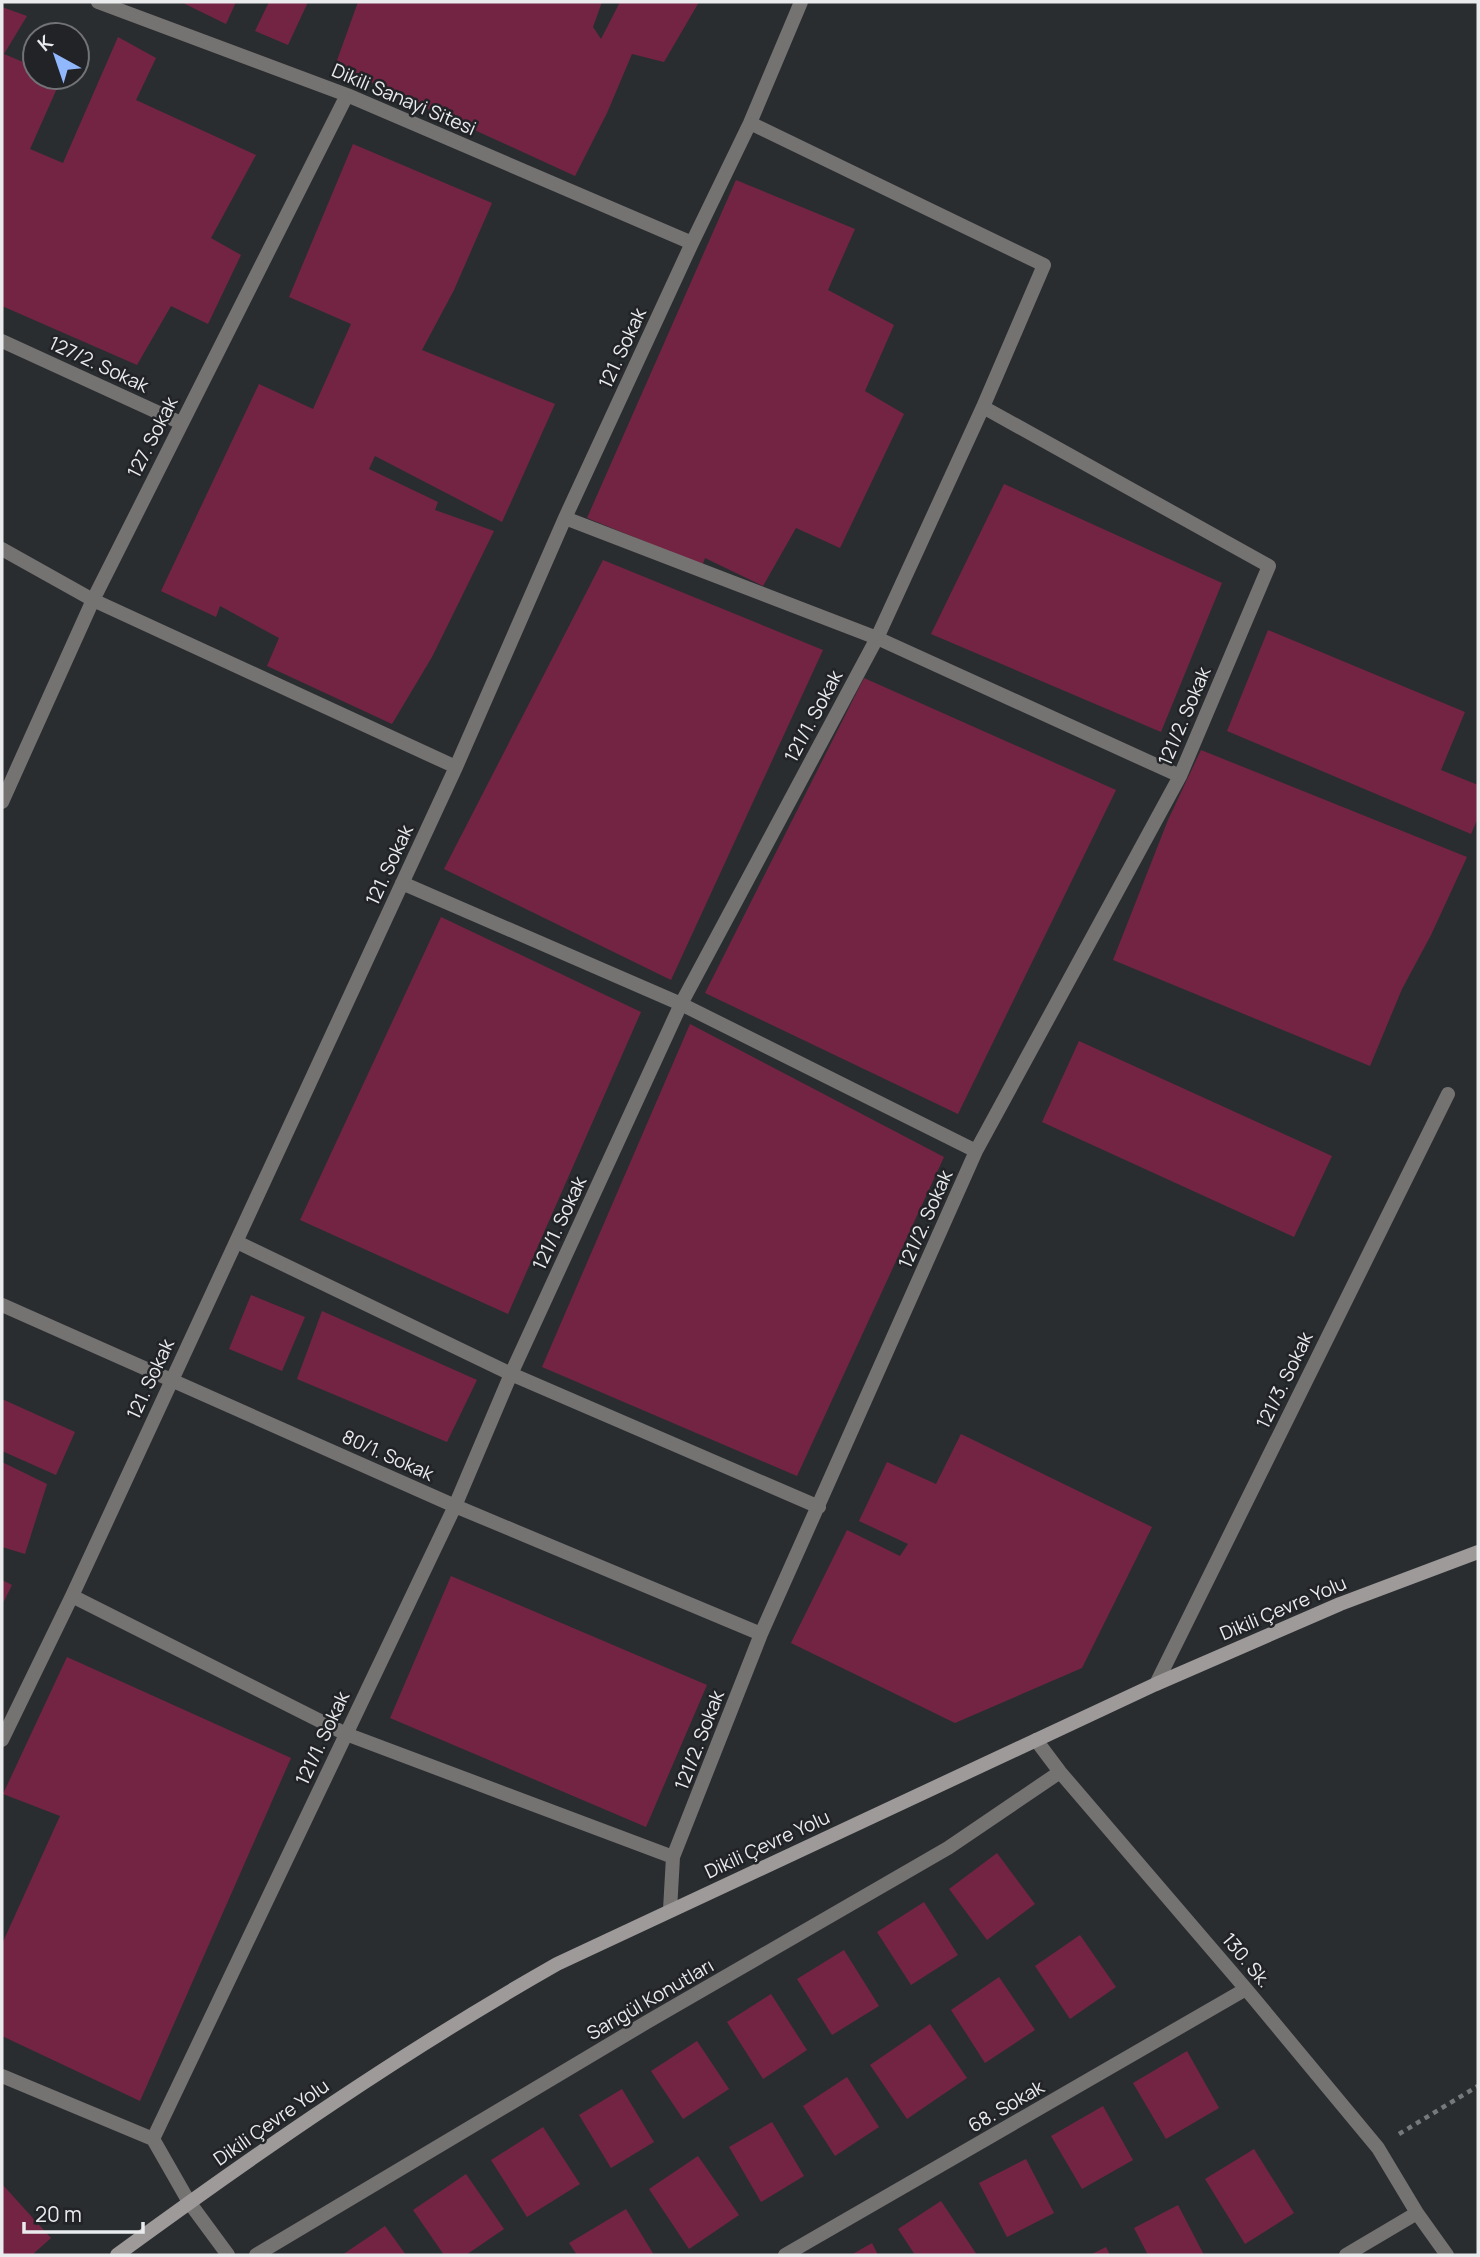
<svg xmlns="http://www.w3.org/2000/svg" width="1480" height="2257" viewBox="0 0 1480 2257" font-family="Manrope,sans-serif">
<style>
.building{fill:#732443}
.lines{fill:none;stroke-linecap:round;stroke-linejoin:round}
.path{stroke:#76797c;stroke-width:4.5;stroke-dasharray:5 5;stroke-linecap:butt}
.street{stroke:#757372;stroke-width:14}
.secondary{stroke:#9e9a9a;stroke-width:14}
.labels{text-anchor:middle;dominant-baseline:central;stroke-width:5;stroke-linejoin:round;paint-order:stroke}
.street-label{font-size:19px;fill:#e9ebed;stroke:#212326}
</style>
<rect width="100%" height="100%" fill="#2a2d30"/>
<!-- building -->
<path class="building" d="M181,2H236L226,24Z
M269,2H308L288,45L255,31Z
M358,2H602L593,27L601,39L620,2H699L664,62L632,54L607,113L575,176L335,66Z
M2,7L27,16L4,54L35,67V77H62L30,149L63,163L118,37L156,58L136,100L256,155L211,238L241,255L208,324L171,306L137,365L2,306Z
M353,144L492,203L454,290L422,350L555,404L502,522L375,456L369,469L438,502L435,510L494,531L432,657L392,724L267,666L279,638L220,606L216,617L161,591L259,384L313,409L351,324L289,297Z
M736,180L855,229L828,290L894,325L865,391L904,414L840,548L796,528L763,586L705,558L701,569L646,542L587,518Z
M1004,484L1222,583L1161,732L931,634Z
M603,560L823,650L671,980L444,869Z
M1268,630L1465,712L1441,770L1478,785V818L1471,834L1227,731Z
M864,678L1116,790L958,1114L705,993Z
M1201,750L1467,857L1431,935L1402,989L1370,1066L1113,960L1168,820Z
M441,917L641,1012L508,1314L300,1220Z
M690,1024L944,1157L797,1476L542,1367Z
M1079,1041L1332,1156L1294,1237L1042,1122Z
M251,1295L305,1317L282,1371L229,1349Z
M322,1311L477,1380L447,1442L297,1379Z
M2,1399L75,1432L56,1475L2,1451Z
M961,1434L1152,1527L1082,1668L955,1723L791,1643L847,1530L900,1556L908,1544L859,1521L887,1462L936,1484Z
M2,1462L47,1484L25,1554L2,1547Z
M451,1576L707,1685L646,1827L390,1718Z
M2,1580L12,1585L2,1605Z
M67,1657L291,1758L140,2101L2,2036V1944L60,1816L3,1794Z
M997,1853L1035,1904L987,1940L949,1889Z
M924,1902L958,1955L911,1985L877,1932Z
M1080,1935L1116,1987L1070,2019L1035,1966Z
M844,1950L879,2006L832,2035L797,1979Z
M999,1977L1035,2030L985,2063L951,2010Z
M771,1994L807,2050L763,2079L727,2022Z
M930,2024L967,2078L907,2119L870,2065Z
M697,2041L729,2089L683,2119L651,2071Z
M1187,2051L1219,2108L1166,2139L1133,2083Z
M847,2077L879,2127L835,2156L803,2106Z
M622,2089L654,2142L611,2168L579,2115Z
M1103,2106L1133,2160L1082,2189L1051,2136Z
M772,2122L804,2176L761,2202L729,2147Z
M543,2127L580,2184L527,2217L491,2160Z
M1254,2149L1294,2213L1245,2244L1205,2179Z
M698,2156L739,2215L689,2249L649,2189Z
M1026,2159L1054,2213L1007,2237L979,2183Z
M466,2174L504,2229L466,2255H444L413,2210Z
M2,2184L51,2238L32,2255H2Z
M941,2201L977,2255H915L898,2229Z
M1178,2205L1204,2255H1148L1134,2228Z
M626,2209L654,2255H577L569,2243Z
M385,2226L406,2255H342Z
M872,2243L878,2255H851Z
M1106,2247L1110,2255H1090Z"/>
<g class="lines">
<!-- path -->
<path class="path" d="M1399,2134L1478,2086"/>
<!-- street -->
<path class="street" d="M98,2L347,95L692,243
M2,341L181,423
M565,518L877,638L1180,776
M2,549L93,600L456,767
M2,802L93,600L347,95
M402,883L681,1004L976,1151
M237,1242L511,1374L819,1507
M2,1305L455,1506L761,1634
M72,1596L346,1734L673,1857
M1156,1684L1448,1094
M2,1740L72,1596L456,767L565,518L692,243L750,123L801,2
M1036,1740L1060,1772L1246,1989L1378,2148L1417,2213L1447,2255
M670,1910L673,1857L761,1634L976,1151L1180,776L1269,566L983,407
M2,2076L153,2139
M228,2255L189,2202L153,2139L455,1506L511,1374L681,1004L877,638L983,407L1044,265L750,123
M256,2255L647,2022L948,1848L1060,1772
M785,2255L1246,1989
M1346,2255L1417,2213"/>
<!-- secondary -->
<path class="secondary" d="M117,2255C259,2151 404,2051 557,1964L1156,1684L1340,1604L1478,1552"/>
</g>
<g class="labels">
<!-- street labels -->
<g class="street-label">
<text transform="translate(404 99) rotate(23)">Dikili Sanayi Sitesi</text>
<text transform="translate(622 348) rotate(-65)">121. Sokak</text>
<text transform="translate(99 364) rotate(25)">127/2. Sokak</text>
<text transform="translate(152 437) rotate(-63)">127. Sokak</text>
<text transform="translate(813 716) rotate(-62)">121/1. Sokak</text>
<text transform="translate(1184 716) rotate(-67)">121/2. Sokak</text>
<text transform="translate(389 865) rotate(-65)">121. Sokak</text>
<text transform="translate(925 1219) rotate(-66)">121/2. Sokak</text>
<text transform="translate(559 1223) rotate(-65)">121/1. Sokak</text>
<text transform="translate(150 1379) rotate(-65)">121. Sokak</text>
<text transform="translate(1284 1380) rotate(-64)">121/3. Sokak</text>
<text transform="translate(388 1455) rotate(24)">80/1. Sokak</text>
<text transform="translate(1283 1608) rotate(-23)">Dikili Çevre Yolu</text>
<text transform="translate(322 1738) rotate(-65)">121/1. Sokak</text>
<text transform="translate(699 1740) rotate(-69)">121/2. Sokak</text>
<text transform="translate(767 1844) rotate(-25)">Dikili Çevre Yolu</text>
<text transform="translate(1247 1960) rotate(50)">130. Sk.</text>
<text transform="translate(650 1999) rotate(-30)">Sarıgül Konutları</text>
<text transform="translate(1006 2106) rotate(-30)">68. Sokak</text>
<text transform="translate(271 2122) rotate(-35)">Dikili Çevre Yolu</text>
</g>
</g>
<!-- border -->
<rect width="1480" height="2257" fill="none" stroke="#e9ebed" stroke-width="7"/>
<!-- north arrow -->
<g transform="translate(56 56) rotate(320)"><circle r="33" fill="#212326" stroke="#717376" stroke-width="2"/>
<path d="M0-5L12 26L0 18L-12 26Z" fill="#91b8fd"/>
<text y="-10" font-size="19" font-weight="bold" text-anchor="middle" fill="#e9ebed">K</text>
</g>
<!-- scale -->
<path d="M24 2222v10h119v-10" fill="none" stroke="#e9ebed" stroke-width="3.5"/>
<text x="35" y="2222" font-size="21" fill="#e9ebed" stroke="#212326" stroke-width="5" paint-order="stroke">20 m</text>
</svg>
